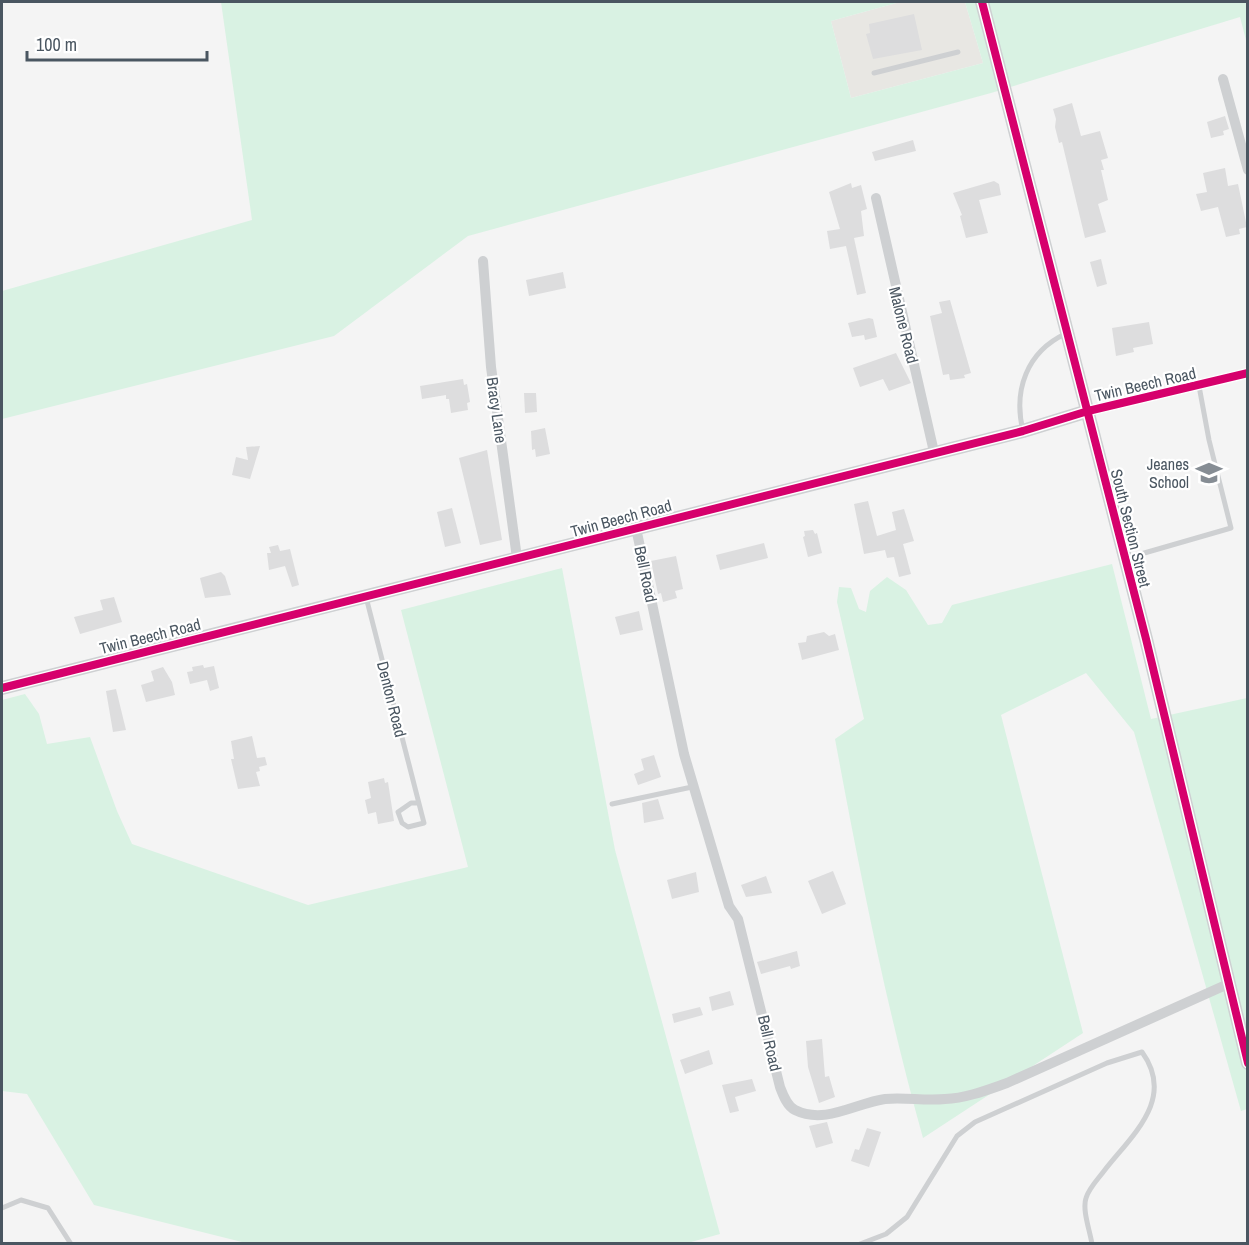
<svg xmlns="http://www.w3.org/2000/svg" width="1249" height="1245" viewBox="0 0 1249 1245" font-family="'Archivo Narrow',sans-serif">
<style>
.commercial{fill:#e8e7e3}
.green{fill:#d9f2e3}
.building{fill:#ddddde}
.lines{fill:none;stroke-linecap:round;stroke-linejoin:round}
.service{stroke:#ced0d2;stroke-width:5}
.minor{stroke:#ced0d2;stroke-width:10}
.tertiary{stroke:#ced0d2;stroke-width:14}
.cycleway-casing{stroke:#fff;stroke-width:11}
.cycleway{stroke:#d6006c;stroke-width:8}
.labels{text-anchor:middle;dominant-baseline:central;stroke-width:4.5;stroke-linejoin:round;paint-order:stroke}
.street-label{font-size:16px;fill:#4a5661;stroke:#fff}
.poi-label{font-size:16px;fill:#4a5661;stroke:#fff;text-anchor:end}
</style>
<rect width="100%" height="100%" fill="#f4f4f4"/>
<!-- commercial -->
<path class="commercial" d="M900,2H965L983,63L851,98L831,21Z"/>
<!-- green -->
<path class="green" d="M221,2H900L831,21L851,98L983,63L965,2H1247V44L1240,17L991,93L468,236L334,336L2,419V291L252,220Z
M1112,564L1151,719L1247,698V1109L1241,1111L1134,732L1086,673L1001,715L1083,1033L923,1138C886,1006 860,873 835,739L864,719L837,602L839,587L851,588L859,609L866,612L870,591L887,577L906,590L928,625L942,623L952,605Z
M562,568L615,850L720,1234L684,1244L246,1243L94,1205L27,1094L2,1091V700L25,694L39,714L47,744L90,737L117,811L132,844L308,905L468,867L401,610Z"/>
<!-- building -->
<path class="building" d="M914,14L922,50L873,59L866,34L870,33L869,24Z
M1072,103L1081,136L1100,131L1108,158L1101,160L1104,170H1101L1108,200L1098,204L1106,232L1085,238L1062,142L1059,143L1055,127L1056,119L1053,109Z
M1225,116L1229,129L1223,131L1224,135L1211,138L1207,122Z
M913,140L916,151L875,161L872,152Z
M1225,168L1228,186L1238,184L1247,227L1239,229L1240,234L1226,237L1218,207L1201,211L1196,194L1207,192L1203,173Z
M994,181L999,184L1001,195L979,200L988,233L966,238L960,216L962,215L953,193Z
M851,183L852,188L861,185L867,209L861,211L864,236L854,238L866,293L857,295L846,246L830,249L827,231L840,229L829,192Z
M1101,259L1107,284L1097,287L1090,262Z
M563,272L566,288L529,296L526,280Z
M950,300L971,373L964,375L965,378L950,380L949,374L943,375L930,316L942,313L939,302Z
M869,318L873,319L877,337L865,340L864,335L852,337L848,323Z
M1149,322L1153,344L1133,348L1134,352L1116,356L1112,328Z
M896,353L911,383L889,391L883,379L860,387L853,368Z
M463,379L464,385L467,384L470,402L467,403L468,410L451,413L449,399H446V395L422,399L420,386Z
M524,393H536L537,412L525,413Z
M545,428L550,454L536,457L535,449L532,450L531,431Z
M260,446L250,479L232,475L236,457L248,460L246,447Z
M487,450L502,540L480,545L459,458Z
M868,501L877,536L896,530L892,512L904,509L914,541L903,544L911,574L899,577L894,557L887,558L885,550L864,554L854,504Z
M452,508L461,543L445,547L437,512Z
M813,530L815,534L817,533L822,553L808,557L803,537L805,536L804,531Z
M764,543L768,558L720,570L716,555Z
M278,545L280,551L290,549L299,585L292,587L285,566L269,570L267,553H271L269,547Z
M676,556L683,589L675,591L677,598L663,602L661,593L658,594L651,561Z
M221,572L225,576L231,595L205,598L200,578Z
M114,597L122,622L80,634L74,617L103,610L100,600Z
M639,611L643,630L620,635L615,617Z
M824,632L829,636L835,634L839,650L802,660L798,643L806,642L807,636Z
M203,665L204,668L214,666L219,688L210,691L207,680L190,684L187,672L193,671L192,667Z
M163,667L172,682L175,695L146,702L141,685L154,681L151,671Z
M116,689L126,730L113,732L106,691Z
M252,736L257,758L265,757L267,765L259,767L260,771L256,772L260,786L238,789L231,759H234L231,741Z
M654,755L661,777L638,785L634,774L644,770L641,759Z
M384,778L385,783L388,782L394,821L378,824L376,812L368,814L365,800L371,798L368,782Z
M658,799L664,819L644,823L642,803Z
M833,871L846,904L822,914L808,881Z
M696,872L699,892L672,899L667,880Z
M766,876L772,893L746,897L741,885Z
M797,951L800,966L791,969L790,966L761,974L757,962Z
M730,991L734,1005L712,1011L709,997Z
M700,1007L703,1015L674,1023L672,1014Z
M822,1039L825,1077L829,1076L835,1097L819,1103L808,1067L806,1041Z
M709,1050L713,1064L685,1074L680,1060Z
M752,1079L756,1091L735,1097L739,1111L730,1113L722,1085Z
M827,1122L833,1143L816,1148L809,1126Z
M867,1128L881,1132L869,1167L851,1161L855,1149L859,1150Z"/>
<g class="lines">
<!-- service -->
<path class="service" d="M874,73L958,52
M1023,431C1013,390 1027,352 1065,334
M1127,558L1231,528L1209,440L1199,386
M366,597L424,823L408,827L402,823L398,812L411,803H418
M612,804L692,787
M2,1208L21,1200L48,1208L71,1244
M860,1244L886,1234L907,1217L957,1136L975,1122L1107,1063L1142,1052C1176,1099 1132,1135 1104,1171C1098,1179 1089,1188 1086,1198C1082,1210 1090,1231 1092,1244"/>
<!-- minor -->
<path class="minor" d="M1223,79L1248,170
M876,198L934,452
M483,261L491,367L517,558
M1088,411L1248,373
M636,528L684,754L729,906L738,919L780,1087C783,1095 787,1106 795,1110C825,1125 856,1103 885,1099C904,1097 925,1101 945,1099C967,1098 987,1090 1007,1083L1228,984"/>
<!-- tertiary -->
<path class="tertiary" d="M982,2L1146,639L1248,1063
M2,688L1023,431L1088,411"/>
<!-- cycleway casing -->
<g class="cycleway-casing">
<path id="cycleway" d="M982,2L1146,639L1248,1063
M2,688L1023,431L1088,411L1248,373"/>
</g>
<!-- cycleway -->
<use href="#cycleway" class="cycleway"/>
</g>
<!-- icons -->
<defs>
<g id="school-bare" transform="scale(2.07)"><path d="M0-5L7-2L0 1L-7-2ZM-4 1L0 2.5L4 1V4Q0 6-4 4Z" fill="#868d94" stroke="#fff" stroke-width="2.5" paint-order="stroke"/></g>
</defs>
<g fill-rule="evenodd">
<use href="#school-bare" x="1209" y="473"/>
</g>
<g class="labels">
<!-- street labels -->
<g class="street-label">
<text transform="translate(904 325) rotate(76)">Malone Road</text>
<text transform="translate(1145 384) rotate(-13)">Twin Beech Road</text>
<text transform="translate(497 410) rotate(82)">Bracy Lane</text>
<text transform="translate(621 518) rotate(-15)">Twin Beech Road</text>
<text transform="translate(1131 528) rotate(76)">South Section Street</text>
<text transform="translate(646 574) rotate(78)">Bell Road</text>
<text transform="translate(150 636) rotate(-14)">Twin Beech Road</text>
<text transform="translate(392 699) rotate(76)">Denton Road</text>
<text transform="translate(770 1043) rotate(77)">Bell Road</text>
</g>
<!-- poi labels -->
<g class="poi-label">
<text x="1189" y="464">Jeanes<tspan x="1189" dy="18">School</tspan></text>
</g>
</g>
<!-- border -->
<rect width="1249" height="1245" fill="none" stroke="#4a5661" stroke-width="6"/>
<!-- scale -->
<path d="M27 51v9h180v-9" fill="none" stroke="#4a5661" stroke-width="3"/>
<text x="36" y="51" font-size="18" fill="#4a5661" stroke="#ffffff" stroke-width="4.5" paint-order="stroke">100 m</text>
</svg>
